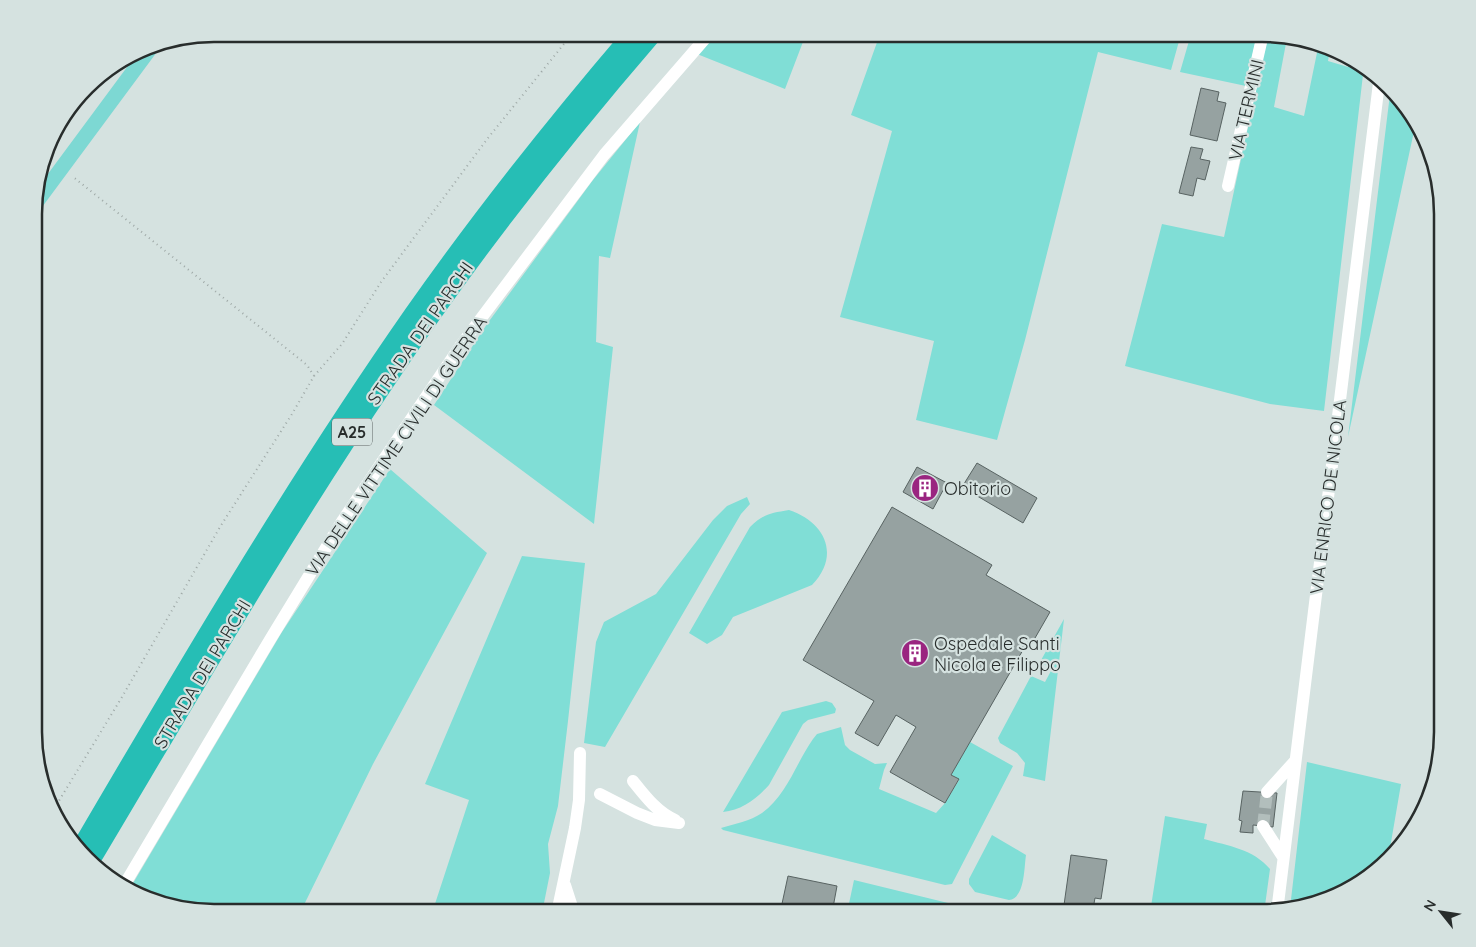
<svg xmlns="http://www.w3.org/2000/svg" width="1476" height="947" viewBox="0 0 1476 947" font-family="Quicksand,sans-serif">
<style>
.green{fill:#80ded6}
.building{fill:#96a2a1;stroke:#586362}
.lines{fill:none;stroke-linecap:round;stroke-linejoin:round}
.minor-tunnel{stroke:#b2bebc;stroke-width:12;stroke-dasharray:12 6;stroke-linecap:butt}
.path{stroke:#9fa9a7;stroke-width:2;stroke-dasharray:1 4;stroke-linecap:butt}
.minor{stroke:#fff;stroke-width:12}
.major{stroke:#7dd8d3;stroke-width:15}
.highway{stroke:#26beb5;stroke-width:18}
.labels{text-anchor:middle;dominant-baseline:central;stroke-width:4.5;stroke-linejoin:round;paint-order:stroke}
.shield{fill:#d5e2e0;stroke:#5c6362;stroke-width:1}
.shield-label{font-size:16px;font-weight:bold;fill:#282d2c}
.street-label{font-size:18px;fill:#282d2c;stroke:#d5e2e0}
.poi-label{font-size:18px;fill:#282d2c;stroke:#d5e2e0;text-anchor:start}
.rim{fill:none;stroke:#282d2c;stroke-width:2.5}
</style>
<rect width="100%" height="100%" fill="#d5e2e0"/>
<!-- green -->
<path class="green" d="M716,34H806L785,89L697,54Z
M880,34H1181L1171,70L1098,52L1025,340L997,440L916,420L934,341L840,317L892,131L851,115Z
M1191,34H1257L1246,86L1180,72Z
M1268,35L1287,38L1274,107L1304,116L1319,43L1330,49L1328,61L1348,67L1350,58L1364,66L1324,411L1270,404L1125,366L1162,224L1224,237Z
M1390,94L1416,122L1348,437Z
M640,122L610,258L599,256L596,342L613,347L594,524L434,405L487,324L593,180Z
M390,469L487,553L373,764L300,913H215L157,904L129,890L282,632Z
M747,497L750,504L741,514L605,747L584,743L596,642L604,622L656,594L713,520L727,506Z
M789,510C825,522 841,555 812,585L733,617L722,635L707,644L689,633L750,527C763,514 771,513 789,510Z
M522,556L585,563L568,721L558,806L548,844L550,873L542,913H432L469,800L425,784Z
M1064,619L1045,781L1023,776L1025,763L1017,753L1000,743L998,738L1031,676L1045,682L1052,669L1040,662Z
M826,701L832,703L836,709L835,713L808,720L803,724L769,785C756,799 742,810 723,812L782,712Z
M841,727L845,745L850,750L875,764L887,763L884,770L879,789L936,813L945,803L959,780L951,775L970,742L1013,766L952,884L945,885L723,830L721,828C735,824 750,821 762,813C787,795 796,763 813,739L817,734Z
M1307,762L1401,784L1389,854L1351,889L1290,908Z
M1165,816L1207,824L1204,839C1229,846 1253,849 1270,869L1264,913H1150Z
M992,835L1026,855C1024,868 1025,898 1009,900L975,892L969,884V879Z
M854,880L989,913H894V911L866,906L865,913H847Z"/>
<!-- building -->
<path class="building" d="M1201,88L1219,92L1217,101L1226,103L1217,141L1190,135Z
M1191,147L1203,149L1200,159L1210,161L1205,180L1197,178L1193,196L1179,193Z
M977,463L1037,498L1023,523L962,487Z
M917,467L947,483L933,509L903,492Z
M892,507L992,565L986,575L1050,612L1031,645L1027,643L951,775L959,779L945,803L890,772L916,727L896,715L878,746L855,733L874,701L803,660Z
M1243,791L1277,793L1273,827L1253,825V833L1240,832L1242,821L1239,820Z
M1071,855L1107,860L1101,899L1095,898L1093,909L1064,905Z
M788,876L837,886L832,913H780Z
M866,906L895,911L894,913H865Z"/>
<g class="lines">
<!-- minor-tunnel -->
<path class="minor-tunnel" d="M1263,826L1267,792"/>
<!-- path -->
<path class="path" d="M314,376L342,344L381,282L488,138L572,34
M54,809L122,697L220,527L292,414L314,376L307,365L72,176"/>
<!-- minor -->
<path class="minor" d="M1228,186L1263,34
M633,781C645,796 657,812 675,820
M1267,792L1295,761
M600,794L637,813L655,820L679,823
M1263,826L1283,857
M565,885L574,913
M123,887L271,638L343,520L461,345L604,155L709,34
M1277,912L1379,83
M557,913L575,828L579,800L580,753"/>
<!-- major -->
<path class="major" d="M35,204L152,46"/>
<!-- highway -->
<path class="highway" d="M81,847C187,666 293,486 413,314C481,217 555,124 632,34
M92,859C188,698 282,535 387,380C468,259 558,144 653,34"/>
</g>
<!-- icons -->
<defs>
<g id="building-disc" transform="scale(1.4375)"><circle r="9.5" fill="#9a2580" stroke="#d5e2e0"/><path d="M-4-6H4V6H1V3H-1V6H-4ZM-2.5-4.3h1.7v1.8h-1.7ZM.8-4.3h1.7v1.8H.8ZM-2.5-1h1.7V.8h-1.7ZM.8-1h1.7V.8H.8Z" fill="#fff"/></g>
</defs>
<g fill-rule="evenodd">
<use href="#building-disc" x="925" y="488"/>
<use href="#building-disc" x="915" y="653"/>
</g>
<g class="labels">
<!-- shield labels -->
<rect class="shield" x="332" y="418.5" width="40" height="27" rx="4"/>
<g class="shield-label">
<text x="352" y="432">A25</text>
</g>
<!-- street labels -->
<g class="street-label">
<text transform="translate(1246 110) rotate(-77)">VIA TERMINI</text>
<text transform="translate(420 333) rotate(-55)">STRADA DEI PARCHI</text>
<text transform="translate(396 446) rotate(-56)">VIA DELLE VITTIME CIVILI DI GUERRA</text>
<text transform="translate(1328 497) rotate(-83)">VIA ENRICO DE NICOLA</text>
<text transform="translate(202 674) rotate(-59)">STRADA DEI PARCHI</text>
</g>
<!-- poi labels -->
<g class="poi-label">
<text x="944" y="488">Obitorio</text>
<text x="934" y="643">Ospedale Santi<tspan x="934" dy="21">Nicola e Filippo</tspan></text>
</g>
</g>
<!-- crop -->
<path d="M0 0H1476V947H0ZM214 42H1262A172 172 0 0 1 1434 214V732A172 172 0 0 1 1262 904H214A172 172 0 0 1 42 732V214A172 172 0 0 1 214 42Z" fill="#d5e2e0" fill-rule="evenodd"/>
<path class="rim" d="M214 42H1262A172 172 0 0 1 1434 214V732A172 172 0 0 1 1262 904H214A172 172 0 0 1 42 732V214A172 172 0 0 1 214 42Z"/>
<!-- north arrow -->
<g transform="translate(1441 912) rotate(300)" stroke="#d5e2e0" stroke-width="4" paint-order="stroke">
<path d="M0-4L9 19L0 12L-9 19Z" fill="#282d2c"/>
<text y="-8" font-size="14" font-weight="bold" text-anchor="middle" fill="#282d2c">N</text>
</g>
</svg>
